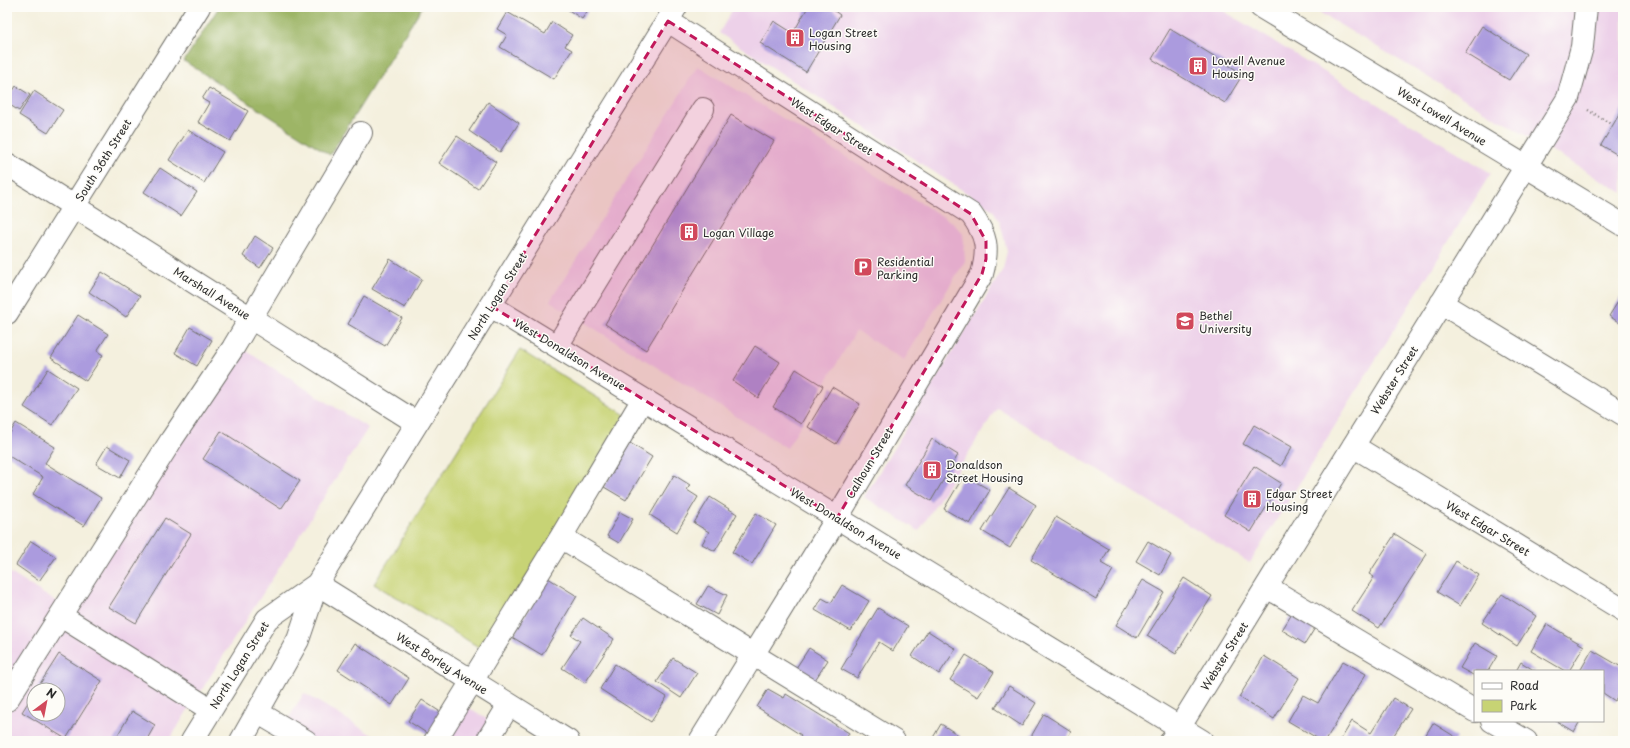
<svg xmlns="http://www.w3.org/2000/svg" width="1630" height="748" viewBox="0 0 1630 748" font-family="'Playpen Sans',sans-serif">
<style>
.built{fill:#edd1e9;fill-rule:evenodd}
.green{fill:#c7d374;stroke:#797f50}
.forest{fill:#9db566;stroke:#647048}
.building{fill:#ab9bde}
.lines{fill:none;stroke-linecap:round;stroke-linejoin:round}
.minor-casing{stroke:#71706a;stroke-width:24}
.path{stroke:#71706a;stroke-width:2.5;stroke-dasharray:1 3;stroke-linecap:butt}
.minor{stroke:#fff;stroke-width:22}
.marked{fill:#c2185b;fill-opacity:0.2;stroke:#c2185b;stroke-width:3;stroke-dasharray:8 5;stroke-linejoin:round}
.labels{text-anchor:middle;dominant-baseline:central;stroke-width:3;stroke-linejoin:round;paint-order:stroke}
.poi-label{font-size:11px;fill:#2b2b2b;stroke:#fdfcf7;text-anchor:start}
.street-label{font-size:11px;fill:#2b2b2b;stroke:#fdfcf7}
</style>
<rect width="100%" height="100%" fill="#fdfcf7"/>
<filter id="ink" filterUnits="userSpaceOnUse"><feTurbulence type="fractalNoise" baseFrequency=".025" numOctaves="2"/><feDisplacementMap in="SourceGraphic" scale="8" xChannelSelector="R" yChannelSelector="G"/><feConvolveMatrix kernelMatrix="1 2 1 2 8 2 1 2 1" color-interpolation-filters="sRGB"/></filter>
<filter id="wash" filterUnits="userSpaceOnUse"><feTurbulence type="fractalNoise" baseFrequency=".012" numOctaves="4" result="noise"/><feDisplacementMap in="SourceGraphic" scale="16" xChannelSelector="R" yChannelSelector="G"/><feGaussianBlur stdDeviation="0.9" result="paint"/><feColorMatrix in="noise" values="0 0 0 0 0 0 0 0 0 0 0 0 0 0 0 0 0 1.4 0 .05"/><feComposite in="paint" operator="in"/></filter>
<g filter="url(#wash)">
<rect width="100%" height="100%" fill="#f4f0de"/>
<!-- built -->
<path class="built" d="M734,7H1217L1491,173L1250,563L997,408L919,531L864,497L1003,269L1007,251L1000,222L993,210L719,33Z
M1310,7H1623V193Z
M698,66L953,223L963,234L965,261L904,360L856,331L787,448L550,301Z
M240,347L368,428L199,694L72,612Z
M7,571L60,604L7,685Z
M65,623L192,703L169,741H7V713ZM34,690H58V714H34Z
M304,693L382,741H275Z
M452,697L504,730L498,741H424Z"/>
<!-- green -->
<path class="green" d="M520,350L627,416L482,649L374,584Z"/>
<!-- forest -->
<path class="forest" d="M219,7H422L330,155L184,61Z"/>
<g id="blocks">
<!-- building -->
<path class="building" d="M564,7H590L582,19Z
M808,7H829L840,15L806,72L760,43L774,21L793,33Z
M507,12L545,34L552,22L572,35L565,46L572,50L554,79L500,47L507,35L497,29Z
M1482,26L1526,54L1509,80L1465,53Z
M1170,29L1243,74L1225,103L1152,59Z
M16,86L30,95L19,111L7,103V100Z
M209,88L248,111L230,141L198,122L209,103L202,99Z
M34,91L63,110L48,133L19,115Z
M488,102L519,123L500,152L469,131Z
M1623,108V158L1601,145Z
M731,115L774,141L646,350L605,324Z
M188,130L223,152L204,183L169,160Z
M457,136L496,162L478,189L439,163Z
M160,168L197,192L181,216L144,192Z
M255,236L273,248L260,268L243,256Z
M390,259L422,279L405,308L372,289Z
M102,272L140,296L126,317L89,292Z
M1623,294V325L1609,316Z
M364,296L402,318L385,346L348,324Z
M78,315L108,334L97,351L103,355L86,381L51,358Z
M190,327L212,340L197,366L175,353Z
M755,346L780,362L758,398L733,381Z
M48,369L77,388L52,425L24,407Z
M796,369L823,386L801,424L773,407Z
M832,387L860,404L836,444L808,427Z
M16,423L55,447L45,463L101,498L84,526L33,494L43,477L7,455V438Z
M1254,425L1292,447L1281,466L1243,444Z
M221,431L300,481L281,509L203,459Z
M932,439L958,455L931,501L905,485Z
M630,443L652,457L626,500L604,487Z
M107,446L130,460L120,478L96,464Z
M1254,466L1281,483L1251,532L1224,515Z
M674,475L690,485L687,490L698,497L677,532L650,515Z
M964,475L990,490L970,524L944,509Z
M1009,488L1036,505L1010,548L982,531Z
M710,497L737,514L715,551L702,544L709,532L694,523Z
M620,512L633,519L619,543L607,536Z
M756,513L776,525L752,564L732,552Z
M1056,517L1109,549L1101,563L1113,570L1096,599L1031,560Z
M165,518L191,534L136,623L109,607Z
M1395,534L1427,554L1379,628L1352,611L1374,577L1369,574Z
M31,541L56,557L39,581L16,565Z
M1148,541L1171,555L1160,575L1136,561Z
M1456,561L1479,575L1460,606L1437,592Z
M548,578L577,596L542,655L512,637Z
M1184,578L1212,596L1176,654L1147,636Z
M1143,580L1164,592L1137,638L1116,625Z
M842,585L869,601L851,631L815,610L822,598L831,603Z
M708,586L727,595L717,615L697,604Z
M1502,594L1536,616L1517,646L1482,623Z
M878,608L908,626L893,651L879,642L857,678L841,669Z
M1295,609L1318,623L1305,644L1282,630Z
M583,618L614,639L585,683L562,668L580,641L571,635Z
M1547,624L1584,646L1569,671H1565L1531,651Z
M928,631L956,649L939,674L912,656Z
M355,643L409,678L392,705L338,670Z
M1475,643L1497,656L1488,671H1475V676L1460,668Z
M809,648L828,660L815,680L796,668Z
M1592,650L1623,668V688L1615,701L1603,693V671H1580Z
M59,654L102,681L66,739L22,712L34,693V714H58V690H36Z
M966,655L994,672L978,697L950,680Z
M1264,656L1299,678L1274,719L1239,697Z
M673,658L697,673L681,698L657,682Z
M1343,661L1366,674L1325,741H1322L1288,721L1303,695L1318,703Z
M1521,662L1535,671H1516Z
M615,664L667,697L651,722L600,689Z
M1009,686L1036,703L1022,726L995,708Z
M768,689L784,698L786,694L849,733L845,741H797L801,735L757,707Z
M1393,698L1411,709L1390,741H1340L1352,721L1371,733Z
M422,700L442,713L428,734L408,721Z
M132,711L155,725L146,741H114Z
M1044,714L1071,731L1066,741L1029,740Z
M1556,721H1580L1574,732Z
M1433,723L1457,738L1455,741H1422Z
M941,724L960,736L957,741H931Z"/>
</g>
</g>
<g filter="url(#ink)">
<use href="#blocks" fill-opacity="0" stroke="#71706a" stroke-width="1"/>
<g class="lines">
<!-- minor casing -->
<g class="minor-casing">
<path id="minor" d="M1261,7L1623,225
M668,21L971,214C987,236 989,248 982,274L837,518L700,741
M7,164L417,423
M1441,303L1623,414
M491,306L1202,741
M7,313L199,7
M557,346L703,109
M1353,446L1623,610
M561,537L894,741
M317,584L568,741
M1267,587L1475,711
M61,616L211,710
M7,700L172,439L233,348L361,133
M257,712L306,741
M1492,721L1526,741
M192,741L267,619L317,584
M241,741L298,640L317,584L676,7
M435,741L561,537L643,399
M487,741L509,705
M1171,741L1568,98L1582,47L1586,7"/>
</g>
<!-- path -->
<path class="path" d="M1588,110L1611,124"/>
<!-- minor -->
<use href="#minor" class="minor"/>
</g>
</g>
<!-- marked area -->
<path class="marked" d="M668,21L971,214L986,241V259L982,274L837,518L491,306Z"/>
<!-- icons -->
<defs>
<g id="building-square" transform="scale(1)"><rect x="-9" y="-9" width="18" height="18" rx="4" fill="#d1495b" stroke="#fdfcf7"/><path d="M-4-6H4V6H1V3H-1V6H-4ZM-2.5-4.3h1.7v1.8h-1.7ZM.8-4.3h1.7v1.8H.8ZM-2.5-1h1.7V.8h-1.7ZM.8-1h1.7V.8H.8Z" fill="#fff"/></g>
<g id="parking-square" transform="scale(1)"><rect x="-9" y="-9" width="18" height="18" rx="4" fill="#d1495b" stroke="#fdfcf7"/><path d="M-3.5-5.5H1a3.5 3.5 0 0 1 0 7H-1V5.5H-3.5ZM-1-3.4V-.6H.8a1.4 1.4 0 0 0 0-2.8Z" fill="#fff"/></g>
<g id="university-square" transform="scale(1)"><rect x="-9" y="-9" width="18" height="18" rx="4" fill="#d1495b" stroke="#fdfcf7"/><path d="M0-5L7-2L0 1L-7-2ZM-4 1L0 2.5L4 1V4Q0 6-4 4Z" fill="#fff"/></g>
</defs>
<g fill-rule="evenodd">
<use href="#building-square" x="795" y="38"/>
<use href="#building-square" x="1198" y="66"/>
<use href="#building-square" x="689" y="232"/>
<use href="#parking-square" x="863" y="267"/>
<use href="#university-square" x="1185" y="321"/>
<use href="#building-square" x="932" y="470"/>
<use href="#building-square" x="1252" y="499"/>
</g>
<g class="labels">
<!-- poi labels -->
<g class="poi-label">
<text x="809" y="32">Logan Street<tspan x="809" dy="13">Housing</tspan></text>
<text x="1212" y="60">Lowell Avenue<tspan x="1212" dy="13">Housing</tspan></text>
<text x="703" y="232">Logan Village</text>
<text x="877" y="261">Residential<tspan x="877" dy="13">Parking</tspan></text>
<text x="1199" y="315">Bethel<tspan x="1199" dy="13">University</tspan></text>
<text x="946" y="464">Donaldson<tspan x="946" dy="13">Street Housing</tspan></text>
<text x="1266" y="493">Edgar Street<tspan x="1266" dy="13">Housing</tspan></text>
</g>
<!-- street labels -->
<g class="street-label">
<text transform="translate(1442 116) rotate(31)">West Lowell Avenue</text>
<text transform="translate(832 126) rotate(33)">West Edgar Street</text>
<text transform="translate(103 160) rotate(-58)">South 36th Street</text>
<text transform="translate(212 293) rotate(32)">Marshall Avenue</text>
<text transform="translate(497 296) rotate(-58)">North Logan Street</text>
<text transform="translate(570 354) rotate(31)">West Donaldson Avenue</text>
<text transform="translate(1394 380) rotate(-58)">Webster Street</text>
<text transform="translate(869 463) rotate(-59)">Calhoun Street</text>
<text transform="translate(846 523) rotate(31)">West Donaldson Avenue</text>
<text transform="translate(1488 528) rotate(31)">West Edgar Street</text>
<text transform="translate(1224 656) rotate(-58)">Webster Street</text>
<text transform="translate(442 663) rotate(32)">West Borley Avenue</text>
<text transform="translate(239 665) rotate(-58)">North Logan Street</text>
</g>
</g>
<!-- margin -->
<rect width="1630" height="748" fill="none" stroke="#fdfcf7" stroke-width="24"/>
<!-- legend -->
<rect x="1474" y="670" width="130" height="52" fill="#fdfcf7" stroke="#a9a8a5"/>
<rect x="1482" y="683" width="20" height="6" fill="#ffffff" stroke="#a9a8a5"/>
<text x="1510" y="690" font-size="12" fill="#2b2b2b">Road</text>
<rect x="1482" y="700" width="20" height="12" fill="#c7d374" stroke="#a9a8a5"/>
<text x="1510" y="710" font-size="12" fill="#2b2b2b">Park</text>
<!-- north arrow -->
<g transform="translate(46 702) rotate(32)"><circle r="19" fill="#fdfcf7" stroke="#a9a8a5"/>
<path d="M0-3L7 15L0 10L-7 15Z" fill="#d1495b"/>
<text y="-6" font-size="11" font-weight="bold" text-anchor="middle" fill="#2b2b2b">N</text>
</g>
</svg>
